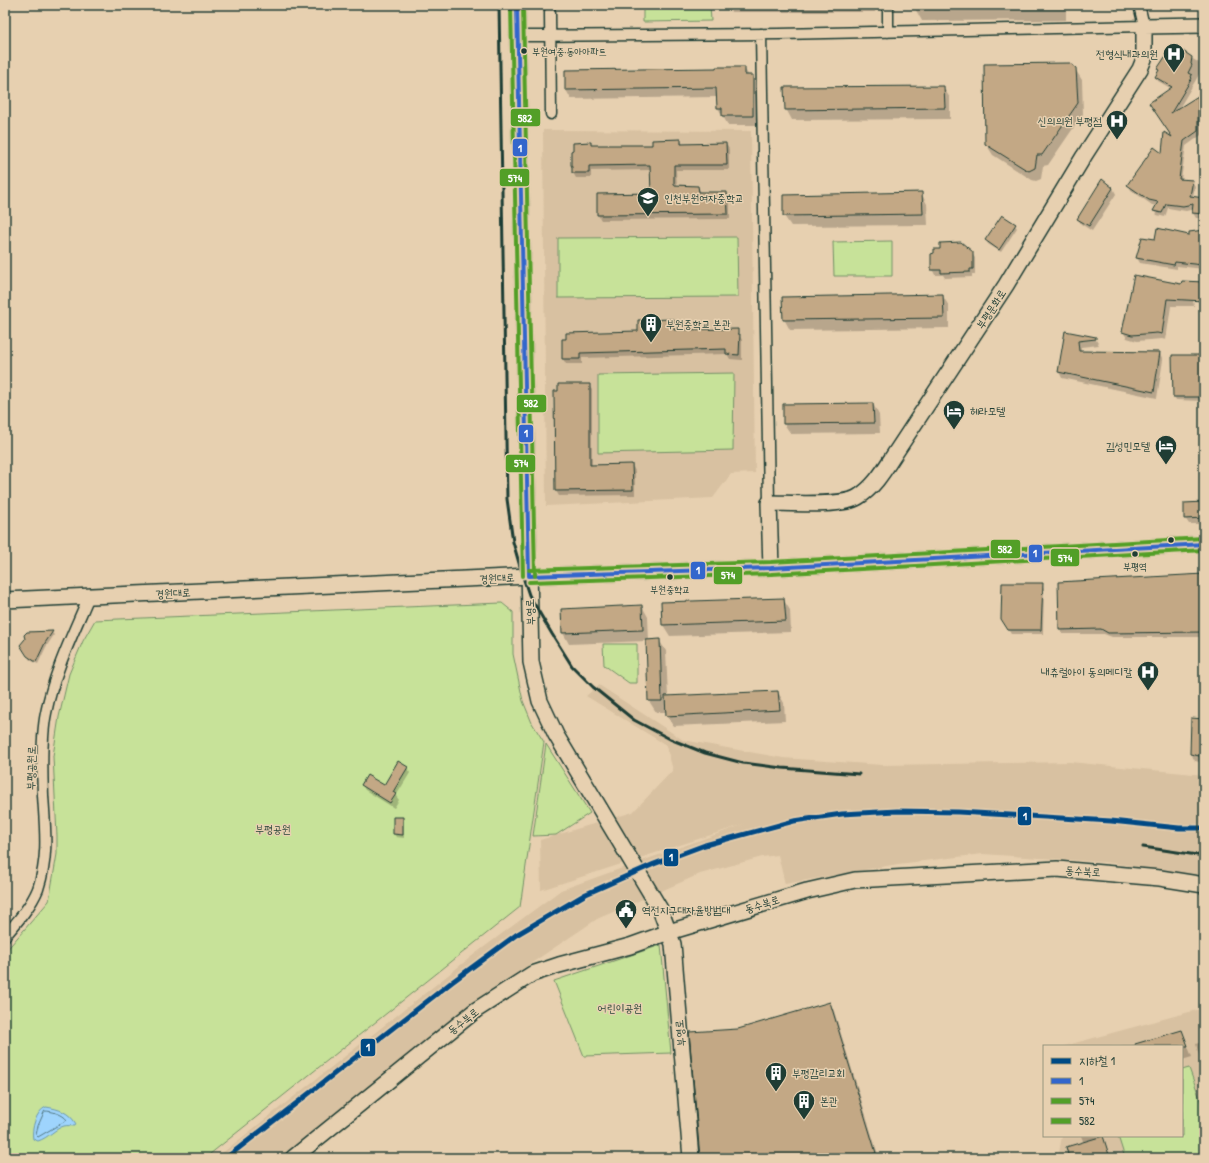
<svg xmlns="http://www.w3.org/2000/svg" width="1209" height="1163" viewBox="0 0 1209 1163" font-family="'Patrick Hand','Poor Story',sans-serif">
<style>
.built{fill:#d8c1a1}
.green{fill:#c7e299;stroke:#739066}
.water{fill:#9ed4fd;stroke:#6b98ad}
.shadow{fill:#0003}
.lines{fill:none;stroke-linecap:round;stroke-linejoin:round}
.shore{stroke:#527984;stroke-width:1}
.building{fill:#c3a885;stroke:#1f3d34}
.street-casing{stroke:#1f3d34;stroke-width:13}
.secondary-casing{stroke:#1f3d34;stroke-width:18}
.street{stroke:#e7d0b0;stroke-width:10}
.secondary{stroke:#e7d0b0;stroke-width:15}
.rail{stroke:#1f3d34;stroke-width:3}
.bus-1-casing{stroke:#e7d0b0;stroke-width:7}
.bus-2-casing{stroke:#e7d0b0;stroke-width:7}
.bus-3-casing{stroke:#e7d0b0;stroke-width:7}
.bus-1{stroke:#36c;stroke-width:4}
.bus-2{stroke:#529f27;stroke-width:4}
.bus-3{stroke:#529f27;stroke-width:4}
.metro-1-casing{stroke:#e7d0b0;stroke-width:8}
.metro-1{stroke:#004a85;stroke-width:5}
.bus-dot{fill:#1f3d34;stroke:#e7d0b0;stroke-width:1.5}
.labels{text-anchor:middle;dominant-baseline:central;stroke-width:3;stroke-linejoin:round;paint-order:stroke}
.bus-label{font-size:10px;fill:#1f3d34;stroke:#e7d0b0}
.poi-label{font-size:11px;fill:#1f3d34;stroke:#e7d0b0;text-anchor:start}
.street-label{font-size:11px;fill:#1f3d34;stroke:#e7d0b0}
.park-label{font-size:11px;fill:#274539;stroke:#e7d0b0}
.line-badge{stroke:#e7d0b0;stroke-width:1.5}
.badge-label{font-size:11px;text-anchor:middle;font-weight:bold;fill:#fff}
</style>
<rect width="100%" height="100%" fill="#e7d0b0"/>
<filter id="ink" filterUnits="userSpaceOnUse"><feTurbulence type="fractalNoise" baseFrequency=".025" numOctaves="2"/><feDisplacementMap in="SourceGraphic" scale="8" xChannelSelector="R" yChannelSelector="G"/><feConvolveMatrix kernelMatrix="1 2 1 2 8 2 1 2 1" color-interpolation-filters="sRGB"/></filter>
<g filter="url(#ink)">
<!-- built -->
<path class="built" d="M543,130L751,131L755,473L731,474L713,498L546,506Z
M599,685L683,740L783,758L882,765L1070,762L1204,775V878L1112,863L983,854L898,864L785,884L778,855L762,857L700,874L597,919L493,989L281,1158H216L476,953L561,890L745,824L541,890L540,840L633,812L673,770L666,745L586,696Z
M1204,1008V1158H1058L1062,1136H1182V1046H1064Z"/>
<!-- green -->
<path class="green" d="M643,5H710L711,21L643,22Z
M737,237L738,297L558,298V238Z
M892,241V276H834L833,242Z
M734,373L733,450L598,453V375Z
M502,603L513,612V654L523,701L532,723L544,742L520,907L205,1158H5V952L49,901L57,854V836L53,756L59,717L69,674L83,641L95,620Z
M603,644H637V683H629L604,665Z
M546,744L590,813L556,835L533,836Z
M661,945L671,1053L584,1056L554,981Z
M1189,1068L1204,1110V1158H1125L1118,1136H1182V1070Z"/>
<!-- water -->
<path class="water" d="M5,1063C10,1070 7,1092 6,1102L5,1104Z
M46,1107C59,1109 69,1112 76,1124L75,1126C71,1126 68,1125 64,1126C56,1128 48,1138 38,1141L33,1139C31,1129 36,1111 46,1107Z"/>
<!-- shadow -->
<path class="shadow" d="M727,5H875V12H731Z
M913,5H1066V20L922,21Z
M1080,5H1094V7H1081Z
M1183,53L1201,64L1203,68L1178,110L1197,98L1200,102V113H1204V133L1186,146L1181,180L1192,181L1195,186L1193,197L1204,199V218H1196L1193,213L1194,209L1186,211L1168,208L1165,217L1157,215L1154,211L1157,206L1152,205L1131,190L1129,185L1163,155L1174,140L1153,108L1172,89L1158,81L1156,77Z
M744,68L749,76H752L757,85L758,125H728L718,108V97L571,99L566,90V71Z
M1075,69L1082,80L1083,114L1048,165L1043,166L1041,179L1036,181L1032,180L993,155L986,144Z
M943,87L950,98V119L792,120L786,109Z
M681,140L683,145L726,144L729,149V170H676L677,186L698,187L701,193H727L730,198V219L601,220L598,215L652,194L651,170L591,171V178H576L573,173V168L590,143L592,146H653Z
M1113,188L1116,194L1092,231L1081,224L1078,219Z
M921,193L927,204L928,225L791,226L784,216Z
M1015,225L1017,228L1001,252L988,244L986,240Z
M1202,231L1204,234V269L1177,266V269L1140,263L1137,258L1143,238L1156,240L1190,237Z
M972,253L975,258V274H972V277L945,278L943,275H935L932,269L935,254Z
M1204,283V298L1193,299L1194,306H1171L1166,340L1162,339L1137,341L1127,338L1123,332L1182,285Z
M942,295L949,306V328L790,330L784,319Z
M673,320L676,325V331L737,330L742,340V360L730,359L727,354L582,358V364H566L563,359V340L639,332Z
M1066,332L1095,338L1099,345L1081,347V352L1160,353L1163,360L1157,398L1062,378L1059,372Z
M1204,356V401L1176,400L1174,396Z
M589,385L592,390V466L632,465L635,471V495L559,496L556,491Z
M873,404L879,415L880,433L791,434L784,424Z
M1203,496H1204V524H1189L1185,518L1203,503Z
M1204,575V637H1112L1104,634H1063L1060,630Z
M1042,584L1044,588L1043,634H1011L1004,623Z
M783,599L790,610L791,632L670,636L663,625Z
M642,606L648,617L649,641L659,640L666,651L668,697L778,692L784,703L785,721L673,726L667,716L666,712H656L649,701L647,641L569,644L563,633L562,610Z
M52,632L54,635L46,647L38,664L30,660L21,645L26,639L28,633Z
M1204,720V763L1195,761L1191,754Z
M407,767L410,773L396,796L399,800L394,808L365,790L362,785L384,787Z
M402,818L404,821V838L396,837L394,834Z
M830,1003L834,1011L879,1158H701L738,1030Z
M1182,1031L1192,1057L1182,1060V1046H1131Z
M1204,1041V1073L1196,1044Z
M1081,1136H1103L1110,1158H1070L1084,1143Z"/>
<g class="lines">
<!-- shore -->
<path class="shore" d="M45,1111C52,1111 63,1114 67,1120L38,1137L36,1135L38,1126Z"/>
</g>
<!-- building -->
<path class="building" d="M1176,50L1182,53L1183,51L1192,57L1191,64L1192,65L1188,73L1192,75L1191,77L1192,78L1171,113L1198,96V131L1184,141L1179,179L1193,180L1190,196L1204,198V214L1192,213L1193,204L1183,206L1166,204L1162,213L1153,211L1158,202L1149,200L1127,185L1154,147L1162,153L1164,132L1172,137L1149,103L1172,87L1155,77L1159,70L1157,69L1167,54Z
M1070,63L1076,68L1078,103L1042,155H1037L1035,168L1029,171L1025,169L985,144L984,64Z
M716,67H745V75H753V116H722V108H717L716,88L565,90V70L716,68Z
M944,86L945,108L785,110L784,87Z
M681,139V144L726,143L727,165H674V185L698,186L699,192H727L728,214L597,215V194L651,193L650,165L589,166V173H572V167L571,165V151L573,150V143L591,142V145H652V140Z
M1102,179L1113,188L1089,226L1077,219Z
M922,192L923,214L783,216V195Z
M1002,215L1016,224L999,250L985,240Z
M1157,228L1189,235V232L1204,230L1203,265L1175,262L1174,265L1136,258L1142,237L1155,239Z
M961,242L973,252V269H970V272L941,273V270H931V254L934,253V249H940V243Z
M1134,275L1181,284L1182,281L1204,282V301L1167,299L1162,334L1157,333L1132,335L1122,332Z
M943,294L944,318L783,320L782,297Z
M674,319V330L738,329V334H740L739,355L726,354V349L580,353V359H562V339H566V333L638,331V320Z
M1065,331L1096,337V339L1078,341L1079,351L1160,352L1154,392L1058,372Z
M1172,355H1204V397H1173Z
M558,384H590V465L632,464L633,490L555,491L554,391H558Z
M873,403L874,423L783,424V404Z
M1204,502V518L1184,519V503Z
M1204,574V632L1108,633L1101,629L1059,630L1058,582Z
M1002,583H1043L1041,630H1008L1001,619Z
M784,598L786,621L662,625L661,602Z
M642,605L643,630L562,633L561,609Z
M53,631L45,643L36,662L27,656L20,645L25,639L24,635L27,632Z
M660,639L662,701H648L646,640Z
M778,691L780,710L666,716L665,696Z
M1191,718L1204,719V757L1190,754Z
M398,761L408,767L393,792L396,794L390,803L361,785L367,775L384,785Z
M393,817H403V835L393,834Z
M830,1002L876,1153L860,1158H700L689,1032L738,1029Z
M1182,1030L1188,1046H1136L1135,1044Z
M1103,1136L1110,1158H1069L1066,1147Z"/>
<g class="lines">
<!-- street casing -->
<g class="street-casing">
<path id="street" d="M888,5V32
M550,12L551,114
M761,34L769,503
M518,36L780,34L1144,26L1139,5
M5,936C17,922 31,906 38,889C49,856 45,828 43,795C42,771 41,737 46,713C54,672 73,634 89,596"/>
</g>
<!-- secondary casing -->
<g class="secondary-casing">
<path id="secondary" d="M517,5L531,662L540,701L556,735L660,909L673,944L691,1158
M771,568L769,503C790,503 842,507 858,497C873,488 883,472 892,458L1006,285L1084,156L1140,69L1144,59V26L1204,25
M5,600L529,576L771,568L1204,544
M293,1158L476,1010L532,974L559,965L630,946L669,932L807,891L855,880L1057,869L1160,878L1204,885"/>
</g>
<!-- street -->
<use href="#street" class="street"/>
<!-- secondary -->
<use href="#secondary" class="secondary"/>
<!-- rail -->
<path class="rail" d="M499,5L507,499L513,542L523,577L529,595L552,634L572,666L593,687L634,720L670,739L705,753L743,763L782,768L859,774
M1143,847L1204,856"/>
<!-- bus-1 casing -->
<g class="bus-1-casing">
<path id="bus-1" d="M517,5L529,576
M529,576L771,568L1204,544"/>
</g>
<!-- bus-2 casing -->
<g class="bus-2-casing">
<path id="bus-2" d="M511,5L523,576
M529,582L771,574L1204,550"/>
</g>
<!-- bus-3 casing -->
<g class="bus-3-casing">
<path id="bus-3" d="M523,5L535,576
M529,570L771,562L1204,538"/>
</g>
<!-- bus-1 -->
<use href="#bus-1" class="bus-1"/>
<!-- bus-2 -->
<use href="#bus-2" class="bus-2"/>
<!-- bus-3 -->
<use href="#bus-3" class="bus-3"/>
<!-- metro-1 casing -->
<g class="metro-1-casing">
<path id="metro-1" d="M226,1158L452,982L516,935L586,894L654,864L705,845L794,821L842,814L897,811L958,812L1111,821L1179,828H1204"/>
</g>
<!-- metro-1 -->
<use href="#metro-1" class="metro-1"/>
</g>
</g>
<!-- icons -->
<defs>
<g id="hospital-pin" transform="scale(1.15)"><path d="M0 17L-7.5 6A9.5 9.5 0 1 1 7.5 6Z" fill="#1f3d34" stroke="#e7d0b0"/><path d="M-5-5h3v3.5h4V-5h3V5h-3V1.5h-4V5h-3Z" fill="#fff"/></g>
<g id="school-pin" transform="scale(1.15)"><path d="M0 17L-7.5 6A9.5 9.5 0 1 1 7.5 6Z" fill="#1f3d34" stroke="#e7d0b0"/><path d="M0-5L7-2L0 1L-7-2ZM-4 1L0 2.5L4 1V4Q0 6-4 4Z" fill="#fff"/></g>
<g id="building-pin" transform="scale(1.15)"><path d="M0 17L-7.5 6A9.5 9.5 0 1 1 7.5 6Z" fill="#1f3d34" stroke="#e7d0b0"/><path d="M-4-6H4V6H1V3H-1V6H-4ZM-2.5-4.3h1.7v1.8h-1.7ZM.8-4.3h1.7v1.8H.8ZM-2.5-1h1.7V.8h-1.7ZM.8-1h1.7V.8H.8Z" fill="#fff"/></g>
<g id="hotel-pin" transform="scale(1.15)"><path d="M0 17L-7.5 6A9.5 9.5 0 1 1 7.5 6Z" fill="#1f3d34" stroke="#e7d0b0"/><path d="M-6-4.5h1.5V1H6V5H4.5V3h-9V5H-6ZM-4 0a1.8 1.8 0 1 1 3.6 0ZM.5 0V-2.5h3Q6-2.5 6 0Z" fill="#fff"/></g>
<g id="civic-pin" transform="scale(1.15)"><path d="M0 17L-7.5 6A9.5 9.5 0 1 1 7.5 6Z" fill="#1f3d34" stroke="#e7d0b0"/><path d="M-.6-6.5H3V-4.5H.6V-3L4-1V1h2V6H-6V1h2V-1L-.6-3ZM-1.2 2.5V6h2.4V2.5Z" fill="#fff"/></g>
</defs>
<g fill-rule="evenodd">
<use href="#hospital-pin" x="1174" y="54"/>
<use href="#hospital-pin" x="1117" y="121"/>
<use href="#school-pin" x="648" y="198"/>
<use href="#building-pin" x="651" y="324"/>
<use href="#hotel-pin" x="954" y="411"/>
<use href="#hotel-pin" x="1166" y="446"/>
<use href="#hospital-pin" x="1148" y="672"/>
<use href="#civic-pin" x="626" y="910"/>
<use href="#building-pin" x="776" y="1073"/>
<use href="#building-pin" x="804" y="1101"/>
</g>
<!-- markers -->
<g class="bus-dot">
<circle cx="524" cy="51" r="3.5"/>
<circle cx="1171" cy="540" r="3.5"/>
<circle cx="1135" cy="554" r="3.5"/>
<circle cx="670" cy="577" r="3.5"/>
</g>
<g class="labels">
<!-- bus labels -->
<g class="bus-label">
<text x="532" y="51" text-anchor="start">부원여중·동아아파트</text>
<text x="1135" y="566">부평역</text>
<text x="670" y="589">부원중학교</text>
</g>
<!-- poi labels -->
<g class="poi-label">
<text x="1158" y="54" text-anchor="end">전형식내과의원</text>
<text x="1102" y="121" text-anchor="end">신의의원 부평점</text>
<text x="664" y="198">인천부원여자중학교</text>
<text x="666" y="324">부원중학교 본관</text>
<text x="970" y="411">헤라모텔</text>
<text x="1150" y="446" text-anchor="end">김성민모텔</text>
<text x="1132" y="672" text-anchor="end">내츄럴아이 동의메디칼</text>
<text x="642" y="910">역전지구대자율방범대</text>
<text x="792" y="1073">부평감리교회</text>
<text x="820" y="1101">본관</text>
</g>
<!-- street labels -->
<g class="street-label">
<text transform="translate(991 309) rotate(-57)">부평문화로</text>
<text transform="translate(497 578) rotate(-3)">경원대로</text>
<text transform="translate(173 593) rotate(-3)">경원대로</text>
<text transform="translate(530 612) rotate(-92)">부영로</text>
<text transform="translate(31 768) rotate(-89)">부평공원로</text>
<text transform="translate(1083 871) rotate(4)">동수북로</text>
<text transform="translate(762 904) rotate(-17)">동수북로</text>
<text transform="translate(463 1021) rotate(-38)">동수북로</text>
<text transform="translate(680 1033) rotate(-95)">부영로</text>
</g>
<!-- park labels -->
<g class="park-label">
<text x="273" y="829">부평공원</text>
<text x="620" y="1008">어린이공원</text>
</g>
</g>
<g class="line-badge">
<rect x="510" y="108" width="31" height="19" rx="4" fill="#529f27"/>
<rect x="512" y="138" width="16" height="19" rx="4" fill="#36c"/>
<rect x="499" y="168" width="31" height="19" rx="4" fill="#529f27"/>
<rect x="516" y="394" width="31" height="19" rx="4" fill="#529f27"/>
<rect x="518" y="424" width="16" height="19" rx="4" fill="#36c"/>
<rect x="505" y="454" width="31" height="19" rx="4" fill="#529f27"/>
<rect x="990" y="539" width="31" height="20" rx="4" fill="#529f27"/>
<rect x="1028" y="544" width="15" height="19" rx="4" fill="#36c"/>
<rect x="1050" y="548" width="30" height="19" rx="4" fill="#529f27"/>
<rect x="690" y="561" width="16" height="19" rx="4" fill="#36c"/>
<rect x="713" y="566" width="30" height="19" rx="4" fill="#529f27"/>
<rect x="1017" y="806" width="15" height="20" rx="4" fill="#004a85"/>
<rect x="663" y="848" width="16" height="19" rx="4" fill="#004a85"/>
<rect x="360" y="1038" width="16" height="19" rx="4" fill="#004a85"/>
</g>
<g class="badge-label">
<text x="525" y="122">582</text>
<text x="520" y="152">1</text>
<text x="515" y="182">574</text>
<text x="531" y="407">582</text>
<text x="526" y="437">1</text>
<text x="521" y="467">574</text>
<text x="1005" y="553">582</text>
<text x="1035" y="557">1</text>
<text x="1065" y="562">574</text>
<text x="698" y="574">1</text>
<text x="728" y="579">574</text>
<text x="1025" y="820">1</text>
<text x="671" y="861">1</text>
<text x="368" y="1051">1</text>
</g>
<!-- margin -->
<rect width="1209" height="1163" fill="none" stroke="#e7d0b0" stroke-width="20"/>
<rect x="10" y="10" width="1189" height="1143" fill="none" stroke="#1f3d34" stroke-width="1.5" filter="url(#ink)"/>
<!-- legend -->
<rect x="1043" y="1045" width="140" height="92" fill="#e7d0b0" stroke="#97957e"/>
<rect x="1051" y="1058" width="20" height="6" fill="#004a85" stroke="#97957e"/>
<text x="1079" y="1065" font-size="12" fill="#1f3d34">지하철 1</text>
<rect x="1051" y="1078" width="20" height="6" fill="#3366cc" stroke="#97957e"/>
<text x="1079" y="1085" font-size="12" fill="#1f3d34">1</text>
<rect x="1051" y="1098" width="20" height="6" fill="#529f27" stroke="#97957e"/>
<text x="1079" y="1105" font-size="12" fill="#1f3d34">574</text>
<rect x="1051" y="1118" width="20" height="6" fill="#529f27" stroke="#97957e"/>
<text x="1079" y="1125" font-size="12" fill="#1f3d34">582</text>
</svg>
